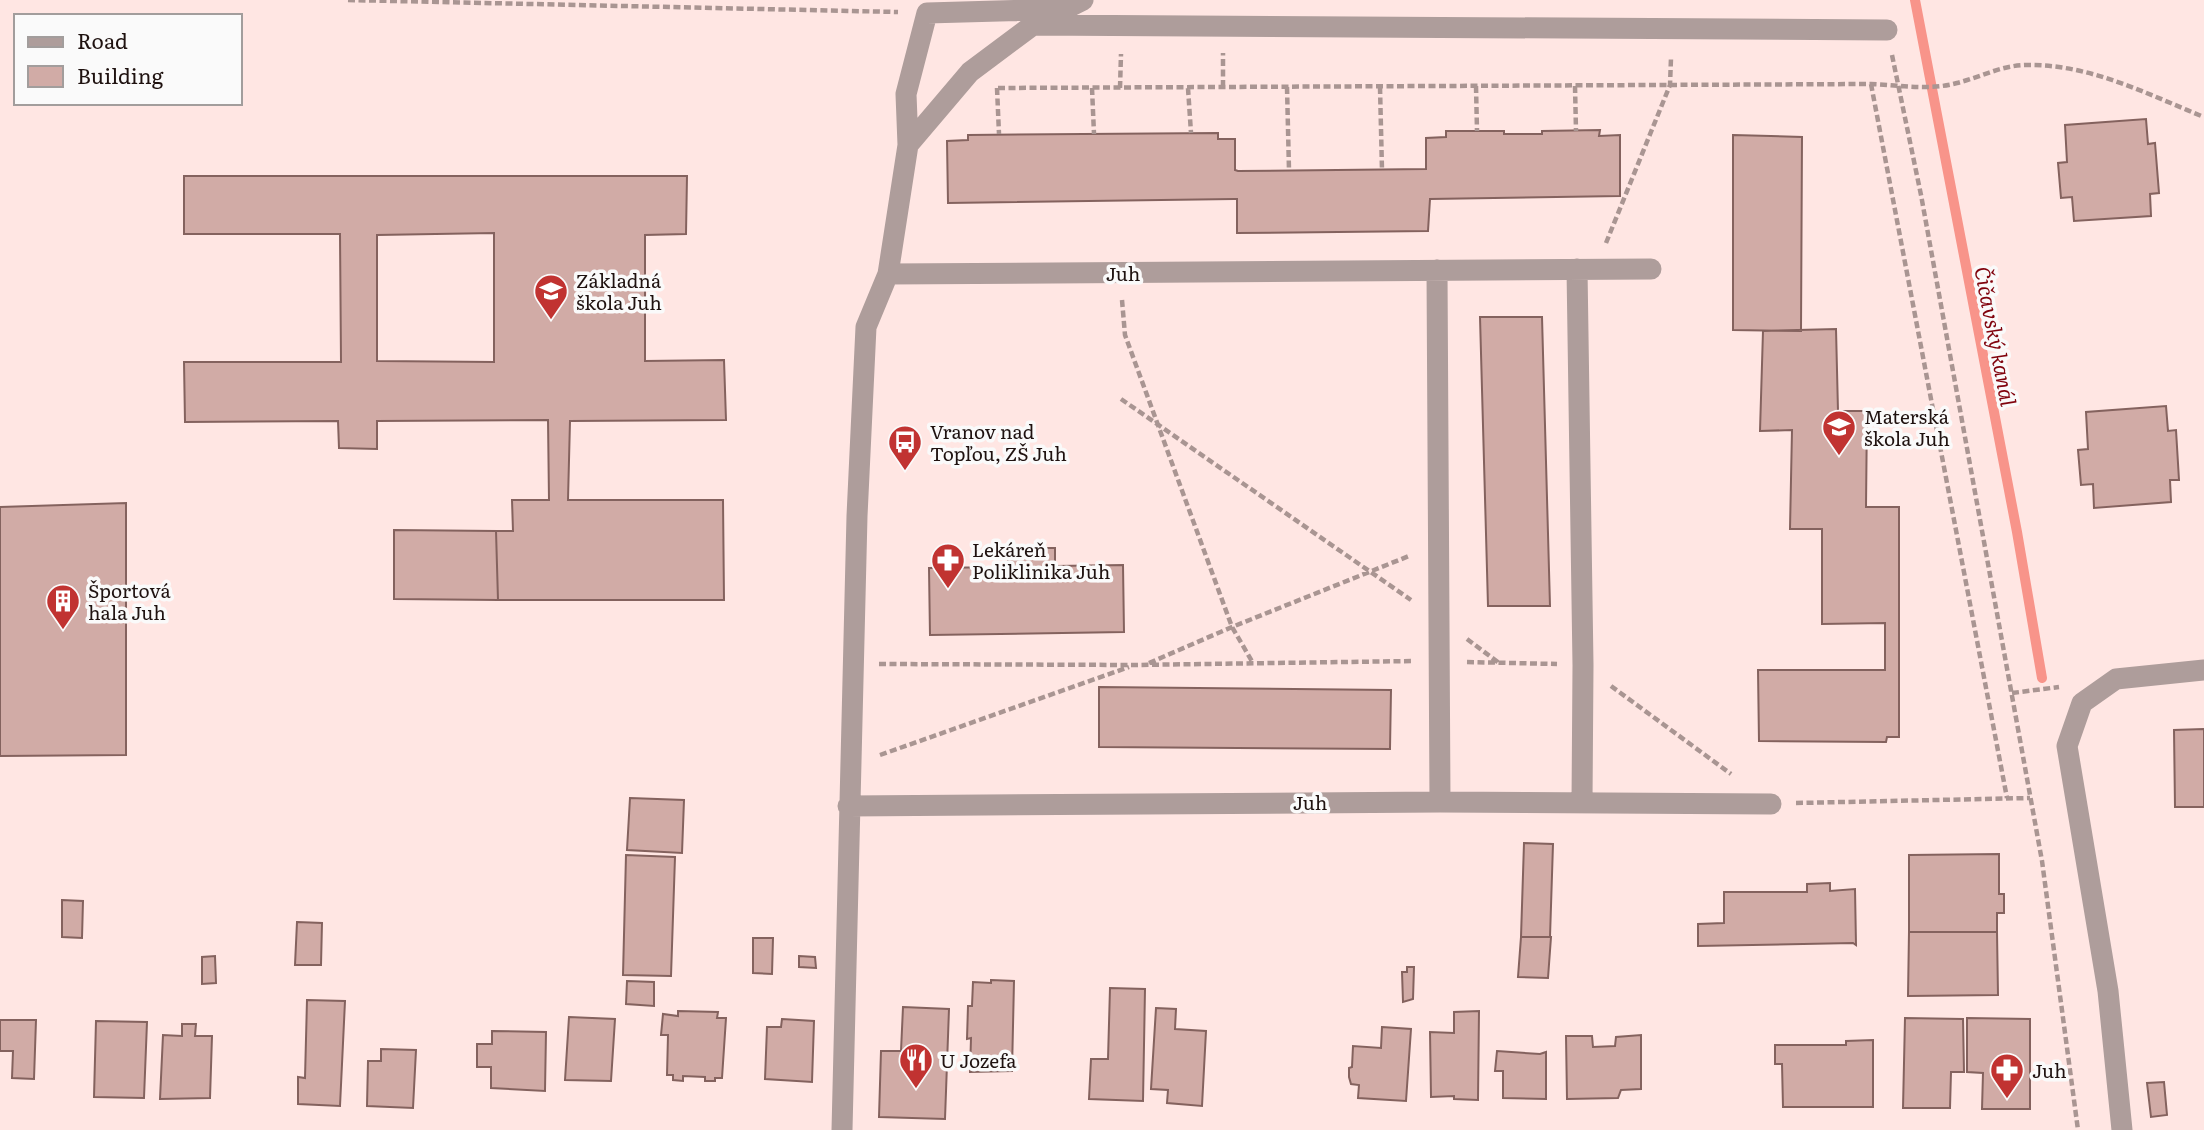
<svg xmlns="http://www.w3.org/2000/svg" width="2204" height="1130" viewBox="0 0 2204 1130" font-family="Literata,serif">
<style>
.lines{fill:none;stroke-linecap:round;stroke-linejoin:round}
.stream{stroke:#f8948a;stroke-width:10}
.building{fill:#d1aba6;stroke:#84625e;stroke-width:2;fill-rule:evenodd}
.path{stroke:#a99592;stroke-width:4.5;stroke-dasharray:7 3.5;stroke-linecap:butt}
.minor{stroke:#ae9d9b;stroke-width:21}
.labels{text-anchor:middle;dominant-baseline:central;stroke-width:7;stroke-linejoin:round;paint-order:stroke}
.street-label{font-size:19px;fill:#1f1210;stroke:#fafafa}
.poi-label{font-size:19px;fill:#1f1210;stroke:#fafafa;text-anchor:start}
.water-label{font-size:21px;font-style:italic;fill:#80030d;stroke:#fafafa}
</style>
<rect width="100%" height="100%" fill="#ffe6e3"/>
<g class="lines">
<!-- stream -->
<path class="stream" d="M1915,0L2017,532L2042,678"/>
</g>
<!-- building -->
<path class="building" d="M2146,119L2148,144L2155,143L2159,193L2150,194L2151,216L2074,221L2072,197L2061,198L2058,163L2067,162L2065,125Z
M1600,130L1599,136L1620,135V196L1430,199L1428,231L1237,233V199H1234L948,203L947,141L968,140V135L1218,133V139H1235V170L1238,171L1426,169V138L1446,137V131H1504V134H1542V131Z
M1733,135L1802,137L1801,331L1733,330Z
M184,176H687L686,234L645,235V361L724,360L726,420L570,421L568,500H723L724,600H498L496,531H513L512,500H549L548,420L377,421V449L339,448L338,421L185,422L184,362H341L340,234H184ZM494,233V362L377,361V235Z
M1480,317H1542L1550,606H1488Z
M1836,329L1838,411H1867L1866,507H1899V737H1887L1886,742L1759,741L1758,670H1885V623L1822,624V529H1790L1792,430L1760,431L1763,331Z
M2166,406L2168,431L2176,430L2179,480H2170L2171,502L2094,508L2093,484L2081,485L2078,450L2088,449L2086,412Z
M126,503V755L0,756V507Z
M394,530L496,531L498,600L394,599Z
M1008,548H1055V566L1123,565L1124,632L930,635L929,568L1008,567Z
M1099,687L1391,690L1390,749L1099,747Z
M2204,729V807H2175L2174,730Z
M630,798L684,800L682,853L627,850Z
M1524,843L1553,844L1550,937H1521Z
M1999,854V894H2004V913H1997V932H1909V855Z
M626,855L675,857L671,976L623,975Z
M1830,883V891L1855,889L1856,945L1853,943L1698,946V924L1724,923V892H1807V884Z
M62,900L83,901L82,938L62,937Z
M297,922L322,923L321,965H295Z
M1909,932H1997L1998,995L1908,996Z
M1521,937H1551L1548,978L1518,977Z
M753,938H773L772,974L753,973Z
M215,956L216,983L202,984V957Z
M799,956L815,957L816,968L799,967Z
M1407,967H1414L1413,999L1403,1002L1402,972H1407Z
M991,980L1014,981L1012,1071L970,1072L971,1038L967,1039L968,1006H972L973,982L991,983Z
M627,981L654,982V1006L626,1004Z
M1110,988L1145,989L1143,1101L1089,1099L1091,1059H1108Z
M307,1000L345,1001L340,1106L298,1104V1077L305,1078Z
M903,1007L949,1009L945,1119L879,1117L881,1051H901Z
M1156,1008L1176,1009L1175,1029L1206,1031L1202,1106L1167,1103L1168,1090L1151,1089Z
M678,1011L718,1012L717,1018H726L722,1078H715V1081H705V1077L683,1076V1081L673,1080V1075H667L668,1035H661L663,1014L678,1016Z
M1479,1011L1478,1100L1454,1099V1096L1431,1097L1430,1032L1454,1033V1012Z
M569,1017L615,1019L611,1081L565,1080Z
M1905,1018L1963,1019L1964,1072H1951L1950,1108H1903Z
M1967,1018L2030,1019V1109H1982L1983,1073L1967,1072Z
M782,1019L814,1021L812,1082L765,1079L767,1027H781Z
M0,1020H36L34,1079L12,1078L13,1051H0Z
M96,1021L147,1022L144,1098L94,1097Z
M182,1024H196L195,1036H212L210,1098L160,1099L163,1035L182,1036Z
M1382,1027L1411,1029L1406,1101L1358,1098L1359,1085L1351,1084L1349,1077V1068L1352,1067L1353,1046L1381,1048Z
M492,1031L546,1032L545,1091L491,1088V1067H477V1044H492Z
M1641,1035V1089L1621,1090L1618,1098L1567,1099L1566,1036H1592L1593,1047L1615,1046L1616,1037Z
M1873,1040V1107H1783L1782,1064H1775V1045H1846V1041Z
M381,1049L416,1050L413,1108L367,1106L368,1061H381Z
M1497,1051L1540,1054L1546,1052V1099L1503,1098V1071H1495Z
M2164,1082L2167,1115L2151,1117L2147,1083Z"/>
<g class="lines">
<!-- path -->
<path class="path" d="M348,0L898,12
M1892,55L1921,195L2042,861L2078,1130
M1871,84L2007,798
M1476,86L1477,131
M1575,86L1576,131
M1223,87V53
M1287,87L1289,170
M1380,87L1382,170
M997,88L999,134
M998,88L1871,84C1900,85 1928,91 1957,83C1981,77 2004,64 2030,65C2092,65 2147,94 2204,117
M1092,88L1094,134
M1120,88L1121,54
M1188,88L1191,133
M1606,243L1670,85L1671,58
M1122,300L1125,335L1232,627L1253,663
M1121,399L1411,600
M1467,639L1499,663
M1467,662L1557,664
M1149,663L1232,627L1409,556
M879,664L1134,665L1413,661
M1611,686L1731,774
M2012,693L2059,687
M880,755L1129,667
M1796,803L2030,798"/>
<!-- minor -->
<path class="minor" d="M1033,25L1887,30
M908,145L970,72L1033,25L1083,0
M1577,269L1583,665L1582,803
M1437,270L1440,802
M888,274L1651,269
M848,806L1440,802L1771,804
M842,1130L857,516L866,327L888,274L908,145L906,94L927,13L1066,9
M2122,1130L2108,991L2067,746L2082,703L2116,679L2204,670"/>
</g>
<!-- icons -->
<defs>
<g id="school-pin" transform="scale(1.75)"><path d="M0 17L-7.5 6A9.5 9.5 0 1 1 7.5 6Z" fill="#c13331" stroke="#fafafa"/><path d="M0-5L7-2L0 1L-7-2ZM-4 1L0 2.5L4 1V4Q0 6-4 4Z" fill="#fff"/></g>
<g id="bus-pin" transform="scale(1.75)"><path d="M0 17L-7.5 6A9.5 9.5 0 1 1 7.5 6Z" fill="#c13331" stroke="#fafafa"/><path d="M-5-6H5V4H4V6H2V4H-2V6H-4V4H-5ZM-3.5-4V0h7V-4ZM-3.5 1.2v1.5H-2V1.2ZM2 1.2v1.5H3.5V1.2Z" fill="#fff"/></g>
<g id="pharmacy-pin" transform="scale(1.75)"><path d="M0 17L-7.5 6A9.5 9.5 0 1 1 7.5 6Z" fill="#c13331" stroke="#fafafa"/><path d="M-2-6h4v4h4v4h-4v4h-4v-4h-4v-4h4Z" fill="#fff"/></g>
<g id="building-pin" transform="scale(1.75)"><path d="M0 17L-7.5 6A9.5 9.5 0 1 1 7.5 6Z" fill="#c13331" stroke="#fafafa"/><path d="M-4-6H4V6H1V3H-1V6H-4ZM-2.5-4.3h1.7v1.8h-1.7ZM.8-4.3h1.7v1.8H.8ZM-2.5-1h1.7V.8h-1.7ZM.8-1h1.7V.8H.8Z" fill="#fff"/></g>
<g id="restaurant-pin" transform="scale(1.75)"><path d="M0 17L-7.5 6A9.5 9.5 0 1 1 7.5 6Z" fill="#c13331" stroke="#fafafa"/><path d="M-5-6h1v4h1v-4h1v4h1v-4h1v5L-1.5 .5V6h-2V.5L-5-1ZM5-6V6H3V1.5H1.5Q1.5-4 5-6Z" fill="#fff"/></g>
</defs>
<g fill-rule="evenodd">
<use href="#school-pin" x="551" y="291"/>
<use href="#school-pin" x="1839" y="427"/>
<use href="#bus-pin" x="905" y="442"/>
<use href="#pharmacy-pin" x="948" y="560"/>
<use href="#building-pin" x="63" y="601"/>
<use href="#restaurant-pin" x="916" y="1060"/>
<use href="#pharmacy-pin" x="2007" y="1070"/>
</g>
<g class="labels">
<!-- street labels -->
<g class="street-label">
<text x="1123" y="273">Juh</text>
<text x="1310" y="802">Juh</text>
</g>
<!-- poi labels -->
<g class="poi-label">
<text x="576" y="280">Základná<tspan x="576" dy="22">škola Juh</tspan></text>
<text x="1864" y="416">Materská<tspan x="1864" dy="22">škola Juh</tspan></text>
<text x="930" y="431">Vranov nad<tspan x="930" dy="22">Topľou, ZŠ Juh</tspan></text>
<text x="972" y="549">Lekáreň<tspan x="972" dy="22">Poliklinika Juh</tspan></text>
<text x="88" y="590">Športová<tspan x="88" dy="22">hala Juh</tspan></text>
<text x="940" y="1060">U Jozefa</text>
<text x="2032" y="1070">Juh</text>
</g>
<!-- water labels -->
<g class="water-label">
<text transform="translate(1997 336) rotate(79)">Čičavský kanál</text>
</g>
</g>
<!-- legend -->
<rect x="14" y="14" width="228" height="91" fill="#fafafa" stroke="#a29d9c" stroke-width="2"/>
<rect x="28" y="37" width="35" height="10" fill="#ae9d9b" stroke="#a29d9c" stroke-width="2"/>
<text x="77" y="49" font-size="21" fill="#1f1210">Road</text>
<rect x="28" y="66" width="35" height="21" fill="#d1aba6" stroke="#a29d9c" stroke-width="2"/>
<text x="77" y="84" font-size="21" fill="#1f1210">Building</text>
</svg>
